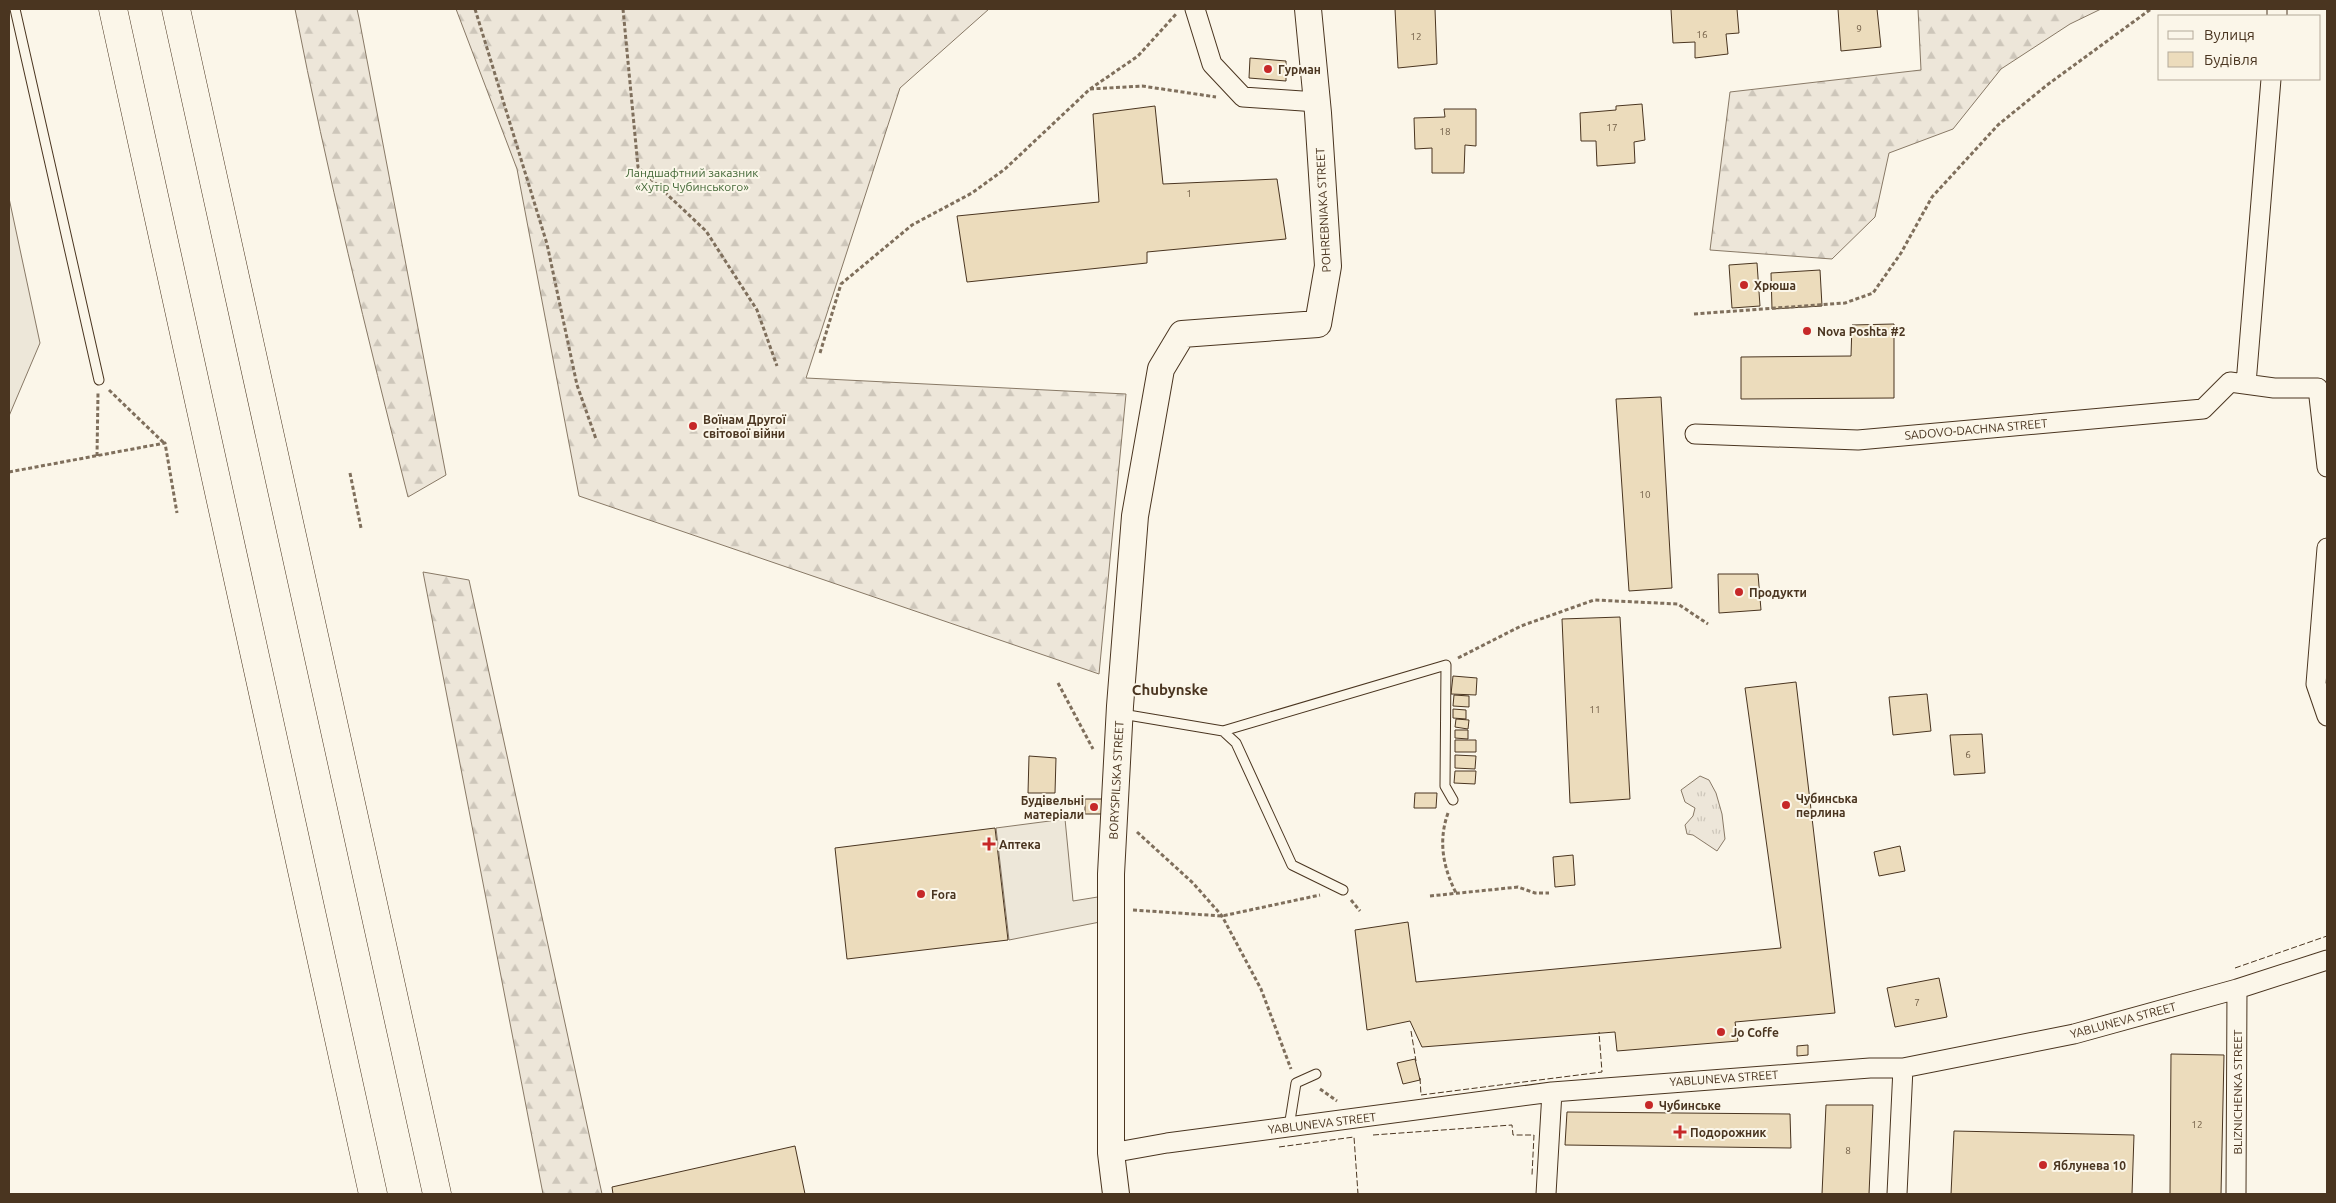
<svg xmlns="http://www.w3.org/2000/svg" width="2336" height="1203" viewBox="0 0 2336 1203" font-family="Ubuntu,sans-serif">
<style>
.forest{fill:url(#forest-firs);stroke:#887966}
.park{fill:url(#park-tufts);stroke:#887966}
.parking{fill:#ede7d9;stroke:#887966}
.building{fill:#ecdcbc;stroke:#4a3520}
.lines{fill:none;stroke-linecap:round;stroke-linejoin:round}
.lane-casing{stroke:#4a3520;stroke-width:11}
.street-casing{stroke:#4a3520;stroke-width:21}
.secondary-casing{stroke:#4a3520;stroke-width:28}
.highway-casing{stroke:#4a3520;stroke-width:29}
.path{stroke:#7f6f5c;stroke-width:3;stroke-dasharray:4 2.5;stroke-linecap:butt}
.lane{stroke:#fbf6e9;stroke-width:9}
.street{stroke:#fbf6e9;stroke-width:19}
.secondary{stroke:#fbf6e9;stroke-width:26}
.highway{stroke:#fbf6e9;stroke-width:28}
.fence{stroke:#4a3520;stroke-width:1;stroke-dasharray:6 2.5;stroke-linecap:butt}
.poi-dot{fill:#c62828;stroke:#fbf6e9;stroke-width:2}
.labels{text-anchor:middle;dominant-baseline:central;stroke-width:4;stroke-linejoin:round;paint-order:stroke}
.number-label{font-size:10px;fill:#725f47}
.poi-label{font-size:12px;font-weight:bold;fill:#4a3520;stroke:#fbf6e9;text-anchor:start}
.park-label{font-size:12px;fill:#436837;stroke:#fbf6e9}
.street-label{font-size:12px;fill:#4a3520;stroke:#fbf6e9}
.quarter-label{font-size:15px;font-weight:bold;fill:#4a3520;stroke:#fbf6e9}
</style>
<defs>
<pattern id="forest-firs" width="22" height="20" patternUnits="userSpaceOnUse" patternTransform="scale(1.25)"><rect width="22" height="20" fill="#ede6d9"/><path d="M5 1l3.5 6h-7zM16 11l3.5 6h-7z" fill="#cdc6ba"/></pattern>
<pattern id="park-tufts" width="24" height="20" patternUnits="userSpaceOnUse" patternTransform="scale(1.25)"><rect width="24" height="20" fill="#ede6d9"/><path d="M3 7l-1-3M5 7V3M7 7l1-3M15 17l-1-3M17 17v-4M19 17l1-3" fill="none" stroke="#cdc6ba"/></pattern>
</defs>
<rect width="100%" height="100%" fill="#fbf6e9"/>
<!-- forest -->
<path class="forest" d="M295,9H357L359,18L446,475L408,497C367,335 327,173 295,9Z
M456,9H989L900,88L806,378L1126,394L1099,674L579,496L517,169Z
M1918,9H2101L2070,24L2001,69L1953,129L1889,153L1875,217L1832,259L1710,250L1730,92L1921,70Z
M423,572L469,580L602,1194H543Z"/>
<!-- park -->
<path class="park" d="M1700,776L1709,780L1716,793L1722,814L1725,839L1717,851L1693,835L1687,834L1685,825L1693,816L1695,808L1685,802L1681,790Z"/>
<!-- parking -->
<path class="parking" d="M9,198L40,343L9,416Z
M1065,819L1073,901L1110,895V920L1009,940L996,828Z"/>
<!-- building -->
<path class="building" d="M1395,9H1435L1437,64L1398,68Z
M1671,9H1737L1739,33L1726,34L1728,54L1695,58V42L1673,43Z
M1838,9H1877L1881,47L1841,51Z
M1250,58L1286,61V81L1249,78Z
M1642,104L1645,140L1634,142L1635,163L1597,166L1596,141H1581L1580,113L1616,110V106Z
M1155,106L1163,184L1277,179L1286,239L1147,252V263L967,282L957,216L1099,202L1093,114Z
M1444,109H1476V146L1465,145L1464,173H1432V148L1415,149L1414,118L1445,117Z
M1757,263L1760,306L1732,308L1729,265Z
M1820,270L1822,306L1772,309L1771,273Z
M1894,324V398L1741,399V357L1851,356L1852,325Z
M1661,397L1672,588L1629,591L1616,399Z
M1718,574H1758L1761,610L1719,613Z
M1620,617L1630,799L1570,803L1562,619Z
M1453,676L1477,678L1476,695L1451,694Z
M1796,682L1835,1013L1735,1022L1738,1041L1617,1051L1615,1032L1422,1047L1410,1021L1367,1030L1355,930L1408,922L1416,982L1781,948L1745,688Z
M1927,694L1931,731L1893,735L1889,697Z
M1454,695L1469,696V707L1453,706Z
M1453,709L1466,710V719L1453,718Z
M1456,719L1469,720L1468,729L1455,727Z
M1455,730H1468V739L1455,738Z
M1982,734L1985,773L1954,775L1950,735Z
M1455,740H1476V752H1455Z
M1455,755L1476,756L1475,769L1455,768Z
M1029,756L1056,758L1055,793H1028Z
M1455,771H1476L1475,784L1454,783Z
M1415,793H1437L1436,808H1414Z
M1085,799H1102V814H1085Z
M995,828L1008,940L847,959L835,848Z
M1900,846L1905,871L1879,876L1874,852Z
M1573,855L1575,885L1555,887L1553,857Z
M1939,978L1947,1017L1895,1027L1887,988Z
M1808,1045V1055L1797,1056V1046Z
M2171,1054L2224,1055L2221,1194H2170Z
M1415,1059L1420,1080L1403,1084L1397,1063Z
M1826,1105H1873L1869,1194H1822Z
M1567,1112L1790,1114L1791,1148L1565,1145Z
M1954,1131L2134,1135L2132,1194H1951Z
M795,1146L805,1194H613L612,1187Z"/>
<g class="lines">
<!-- lane casing -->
<g class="lane-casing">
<path id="lane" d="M15,9L99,380
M1122,714L1223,731L1446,665L1445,786L1453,800
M1223,731L1236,743L1292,865L1343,890
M1289,1127L1296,1083L1316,1074"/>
</g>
<!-- street casing -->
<g class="street-casing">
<path id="street" d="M1195,9L1212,64L1243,97L1317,102
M2277,16V9
M2246,384L2271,79
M1695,434L1858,440L2203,409L2230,382L2274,388H2318L2327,467
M2327,548L2316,684L2327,716
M1111,1153L1167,1143L1552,1092L1870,1068H1903L2074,1034L2237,989L2327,960
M1546,1194L1552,1092
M1897,1194L1903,1068
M2236,1194L2237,989"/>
</g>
<!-- secondary casing -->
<g class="secondary-casing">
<path id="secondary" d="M1116,1194L1111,1153V874L1120,706L1135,516L1161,369L1182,334L1318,324L1328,266L1318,113L1308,9"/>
</g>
<!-- highway casing -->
<g class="highway-casing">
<path id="highway" d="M113,9L373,1194
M176,9L437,1194"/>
</g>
<!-- path -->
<path class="path" d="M475,9L547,244L577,385L596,439
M623,9L638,167L706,231L757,310L777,366
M1090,89L1142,86L1216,97
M1694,314L1845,303L1873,293L1901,253L1932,197L1998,125L2047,85L2151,9
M820,353L841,284L912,225L972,193L1005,169L1090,89L1138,56L1177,13
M109,390L164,443
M97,456L98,393
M9,472L165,443L177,513
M350,473L361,528
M1458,658L1521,626L1594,600L1678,604L1708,624
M1058,683L1093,749
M1448,813C1438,841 1443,867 1456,893
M1137,832L1193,883L1222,916L1261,989L1291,1069
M1430,896L1518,887L1535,893H1549
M1351,900L1360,911
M1133,910L1222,916L1320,895
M1320,1089L1337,1101"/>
<!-- lane -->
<use href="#lane" class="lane"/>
<!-- street -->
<use href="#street" class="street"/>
<!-- secondary -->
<use href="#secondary" class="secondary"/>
<!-- highway -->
<use href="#highway" class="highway"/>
<!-- fence -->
<path class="fence" d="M2235,968L2327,936
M1411,1031L1416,1061
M1420,1078L1421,1095L1602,1072L1599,1032
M1373,1135L1512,1125L1513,1135H1534L1532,1175
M1279,1147L1354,1137L1358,1194"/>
</g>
<!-- markers -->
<g class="poi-dot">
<circle cx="1268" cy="69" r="5"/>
<circle cx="1744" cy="285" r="5"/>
<circle cx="1807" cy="331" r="5"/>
<circle cx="693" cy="426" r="5"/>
<circle cx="1739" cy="592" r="5"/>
<circle cx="1786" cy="805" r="5"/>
<circle cx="1094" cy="807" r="5"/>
<path d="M986.5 836.5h5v5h5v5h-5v5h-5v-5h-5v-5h5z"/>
<circle cx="921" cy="894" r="5"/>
<circle cx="1721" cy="1032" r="5"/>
<circle cx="1649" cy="1105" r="5"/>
<path d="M1677.5 1124.5h5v5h5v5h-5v5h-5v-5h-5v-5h5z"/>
<circle cx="2043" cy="1165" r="5"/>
</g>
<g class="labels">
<!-- number labels -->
<g class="number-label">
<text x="1859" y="28">9</text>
<text x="1702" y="34">16</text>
<text x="1416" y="36">12</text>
<text x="1612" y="127">17</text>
<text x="1445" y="131">18</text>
<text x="1189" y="193">1</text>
<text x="1645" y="494">10</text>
<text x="1595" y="709">11</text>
<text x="1968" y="754">6</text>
<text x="1917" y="1002">7</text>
<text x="2197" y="1124">12</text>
<text x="1848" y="1150">8</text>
</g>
<!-- poi labels -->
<g class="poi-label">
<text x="1278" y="69">Гурман</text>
<text x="1754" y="285">Хрюша</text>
<text x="1817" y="331">Nova Poshta #2</text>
<text x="703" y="419">Воїнам Другої<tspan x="703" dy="14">світової війни</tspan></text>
<text x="1749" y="592">Продукти</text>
<text x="1796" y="798">Чубинська<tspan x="1796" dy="14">перлина</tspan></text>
<text x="1084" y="800" text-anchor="end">Будівельні<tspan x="1084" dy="14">матеріали</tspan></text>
<text x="999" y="844">Аптека</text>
<text x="931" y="894">Fora</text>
<text x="1731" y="1032">Jo Coffe</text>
<text x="1659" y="1105">Чубинське</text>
<text x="1690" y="1132">Подорожник</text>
<text x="2053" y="1165">Яблунева 10</text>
</g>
<!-- park labels -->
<g class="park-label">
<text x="692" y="172">Ландшафтний заказник<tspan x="692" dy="14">«Хутір Чубинського»</tspan></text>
</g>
<!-- street labels -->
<g class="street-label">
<text transform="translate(1323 210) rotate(-93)">POHREBNIAKA STREET</text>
<text transform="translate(1976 429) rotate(-5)">SADOVO-DACHNA STREET</text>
<text transform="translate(1116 780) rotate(-87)">BORYSPILSKA STREET</text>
<text transform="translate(2123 1020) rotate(-15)">YABLUNEVA STREET</text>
<text transform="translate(1724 1078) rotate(-4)">YABLUNEVA STREET</text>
<text transform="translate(2237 1092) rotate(-90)">BLIZNICHENKA STREET</text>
<text transform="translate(1322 1123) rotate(-7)">YABLUNEVA STREET</text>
</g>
<!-- quarter labels -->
<g class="quarter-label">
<text x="1170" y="689">Chubynske</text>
</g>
</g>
<!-- border -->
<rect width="2336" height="1203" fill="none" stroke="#4a3520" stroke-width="20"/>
<!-- legend -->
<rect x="2158" y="15" width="162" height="65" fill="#fbf6e9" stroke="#b4a999"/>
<rect x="2168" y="31" width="25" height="8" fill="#fbf6e9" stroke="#b4a999"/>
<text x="2204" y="40" font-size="15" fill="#4a3520">Вулиця</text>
<rect x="2168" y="52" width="25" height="15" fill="#ecdcbc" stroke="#b4a999"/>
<text x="2204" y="65" font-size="15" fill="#4a3520">Будівля</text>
</svg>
